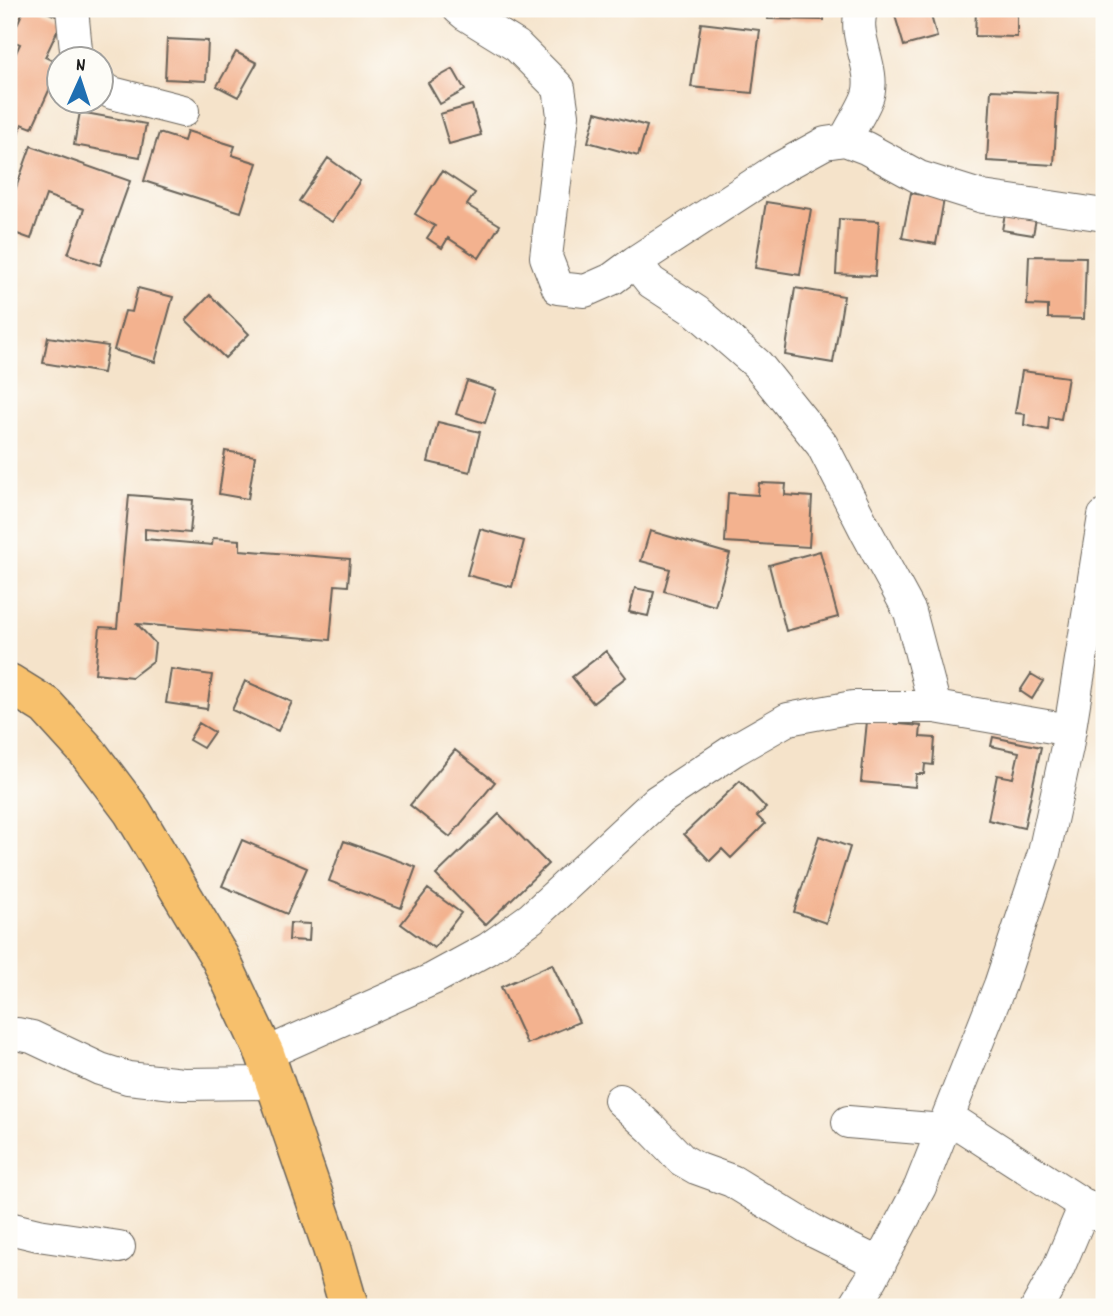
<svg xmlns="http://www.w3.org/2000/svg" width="1113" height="1316" viewBox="0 0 1113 1316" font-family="Dekko,sans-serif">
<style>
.building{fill:#f3b28f}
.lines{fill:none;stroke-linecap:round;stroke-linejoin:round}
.minor-casing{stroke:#686259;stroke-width:34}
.major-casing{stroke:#686259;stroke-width:41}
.minor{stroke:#fff;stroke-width:32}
.major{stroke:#f7c06c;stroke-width:38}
</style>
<rect width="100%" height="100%" fill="#fdfcf7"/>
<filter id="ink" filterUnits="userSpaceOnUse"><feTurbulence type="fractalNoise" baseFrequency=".0143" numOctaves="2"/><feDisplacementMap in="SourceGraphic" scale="14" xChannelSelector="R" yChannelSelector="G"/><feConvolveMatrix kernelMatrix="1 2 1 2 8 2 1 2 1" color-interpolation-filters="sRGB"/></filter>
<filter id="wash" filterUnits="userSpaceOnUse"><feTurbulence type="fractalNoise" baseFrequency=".00686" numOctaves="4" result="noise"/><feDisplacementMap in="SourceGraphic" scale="28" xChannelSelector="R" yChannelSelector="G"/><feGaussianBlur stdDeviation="1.57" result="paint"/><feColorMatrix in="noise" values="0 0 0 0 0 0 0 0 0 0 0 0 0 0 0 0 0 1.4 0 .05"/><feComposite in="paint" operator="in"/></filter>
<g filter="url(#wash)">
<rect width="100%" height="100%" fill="#f5e3ca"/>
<g id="blocks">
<!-- building -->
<path class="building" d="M24,9H40L63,19L45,57L60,64V66L32,128L22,124L12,147L9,146V68L20,44L10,40Z
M769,9H824V20L768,19Z
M893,9H929L937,37L904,46Z
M976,9H1017V37L975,36Z
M701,23L760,30L752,93L691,87Z
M167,39L208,41L206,81L165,79Z
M236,52L257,63L238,97L217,86Z
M453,69L465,90L440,104L428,83Z
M991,90L1058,93L1054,165L987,161Z
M472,105L481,135L449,144L440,114Z
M80,112L146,124L140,157L74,145Z
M596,112L647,126L638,156L588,142Z
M187,131L235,146L232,155L257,163L241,212L144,181L159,133L184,141Z
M31,146L130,181L100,265L68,254L84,209L46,195L31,239L9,231V207Z
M328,158L360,181L332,222L299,201Z
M442,171L475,193L467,205L500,225L479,258L448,238L442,248L427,238L435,226L415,214Z
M911,193L944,199L936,244L902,238Z
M766,202L811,209L800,275L755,268Z
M1006,208L1037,213L1033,235L1002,230Z
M839,219L879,221L875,276L836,274Z
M1029,256L1086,257L1084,319L1048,318V306L1027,305Z
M138,288L173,297L155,362L114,350L125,311L132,312Z
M795,288L844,296L833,363L785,355Z
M210,295L249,334L225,358L186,320Z
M48,337L108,346L103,373L43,363Z
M1022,371L1068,377L1061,419L1049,417L1048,430L1024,425L1025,414L1015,413Z
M467,381L496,390L485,423L456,414Z
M438,422L480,432L470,472L428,462Z
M225,451L255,456L248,499L219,494Z
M759,483L786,484L785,495L812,497L809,547L725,542L728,493L758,495Z
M129,495L193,500L190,533L145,529V539L212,545L213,538L240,540V550L350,559L348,586L335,585L330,640L137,624L155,643L153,661L132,677L95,673L100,627L117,628Z
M480,529L524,541L512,587L467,575Z
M650,531L730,554L715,606L664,591L670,569L641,561Z
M820,551L838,617L786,631L769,565Z
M635,588L654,592L648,616L629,612Z
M606,651L626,677L593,703L572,677Z
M171,669L212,675L207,709L166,703Z
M1031,674L1043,681L1032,699L1020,691Z
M245,681L292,702L278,731L232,710Z
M867,721L921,726L920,737L935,738L933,765L925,764L924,774H916L915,787L861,782Z
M199,723L214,732L203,748L189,740Z
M993,737L1041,747L1024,828L988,820L997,775L1013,778L1019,752L991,746Z
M455,750L495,782L450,837L410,805Z
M740,781L766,808L757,816L765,824L731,858L722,849L710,861L684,834Z
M499,814L548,864L485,925L436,875Z
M819,836L850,847L826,923L794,912Z
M242,840L307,868L287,914L222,886Z
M344,841L416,867L401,908L329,881Z
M428,889L461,913L434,948L401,924Z
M290,923L310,924L309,941L289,940Z
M552,964L579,1022L527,1044L501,987Z"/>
</g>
</g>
<g filter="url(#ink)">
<use href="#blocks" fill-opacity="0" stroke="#686259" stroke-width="2"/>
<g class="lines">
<!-- minor casing -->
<g class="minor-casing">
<path id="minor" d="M72,9L77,60
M459,9L465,14L517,46L559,88L563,115L546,257L558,288L585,291L612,279L635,262L776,170L825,143L845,140L866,148L919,177L983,197L1104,215
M102,87L112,93L183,111
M845,140C851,127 864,108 868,95C876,68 851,34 862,9
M635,262L651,282L697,312L757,364L822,445L867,533L910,612L935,707
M9,1036L17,1034L32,1037L100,1069L128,1078L183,1084L275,1083
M265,1054L433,979L488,949L531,918L657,801L734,750L788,719L853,707H935L1070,730
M620,1100L652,1129L682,1160L696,1168L732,1181L817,1233L880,1264
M948,1117L1104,1218
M848,1122L943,1130
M9,1228L38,1235L119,1247
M854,1307L872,1278L920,1187L1000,985L1044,853L1067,747L1104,516
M1037,1307L1058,1269L1085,1205"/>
</g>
<!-- major casing -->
<g class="major-casing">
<path id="major" d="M9,683L46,706L86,750L132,811L220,958L265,1054L332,1248L349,1307"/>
</g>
<!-- minor -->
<use href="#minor" class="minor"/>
<!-- major -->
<use href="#major" class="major"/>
</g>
</g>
<!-- margin -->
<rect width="1113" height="1316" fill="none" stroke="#fdfcf7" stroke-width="35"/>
<!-- north arrow -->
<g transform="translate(80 80) rotate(3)"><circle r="33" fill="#fdfcf7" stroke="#a3a29f" stroke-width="2"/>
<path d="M0-5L12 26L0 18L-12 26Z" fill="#1f6fb2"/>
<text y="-10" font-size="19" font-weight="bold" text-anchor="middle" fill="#1c1c1c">N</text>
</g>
</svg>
